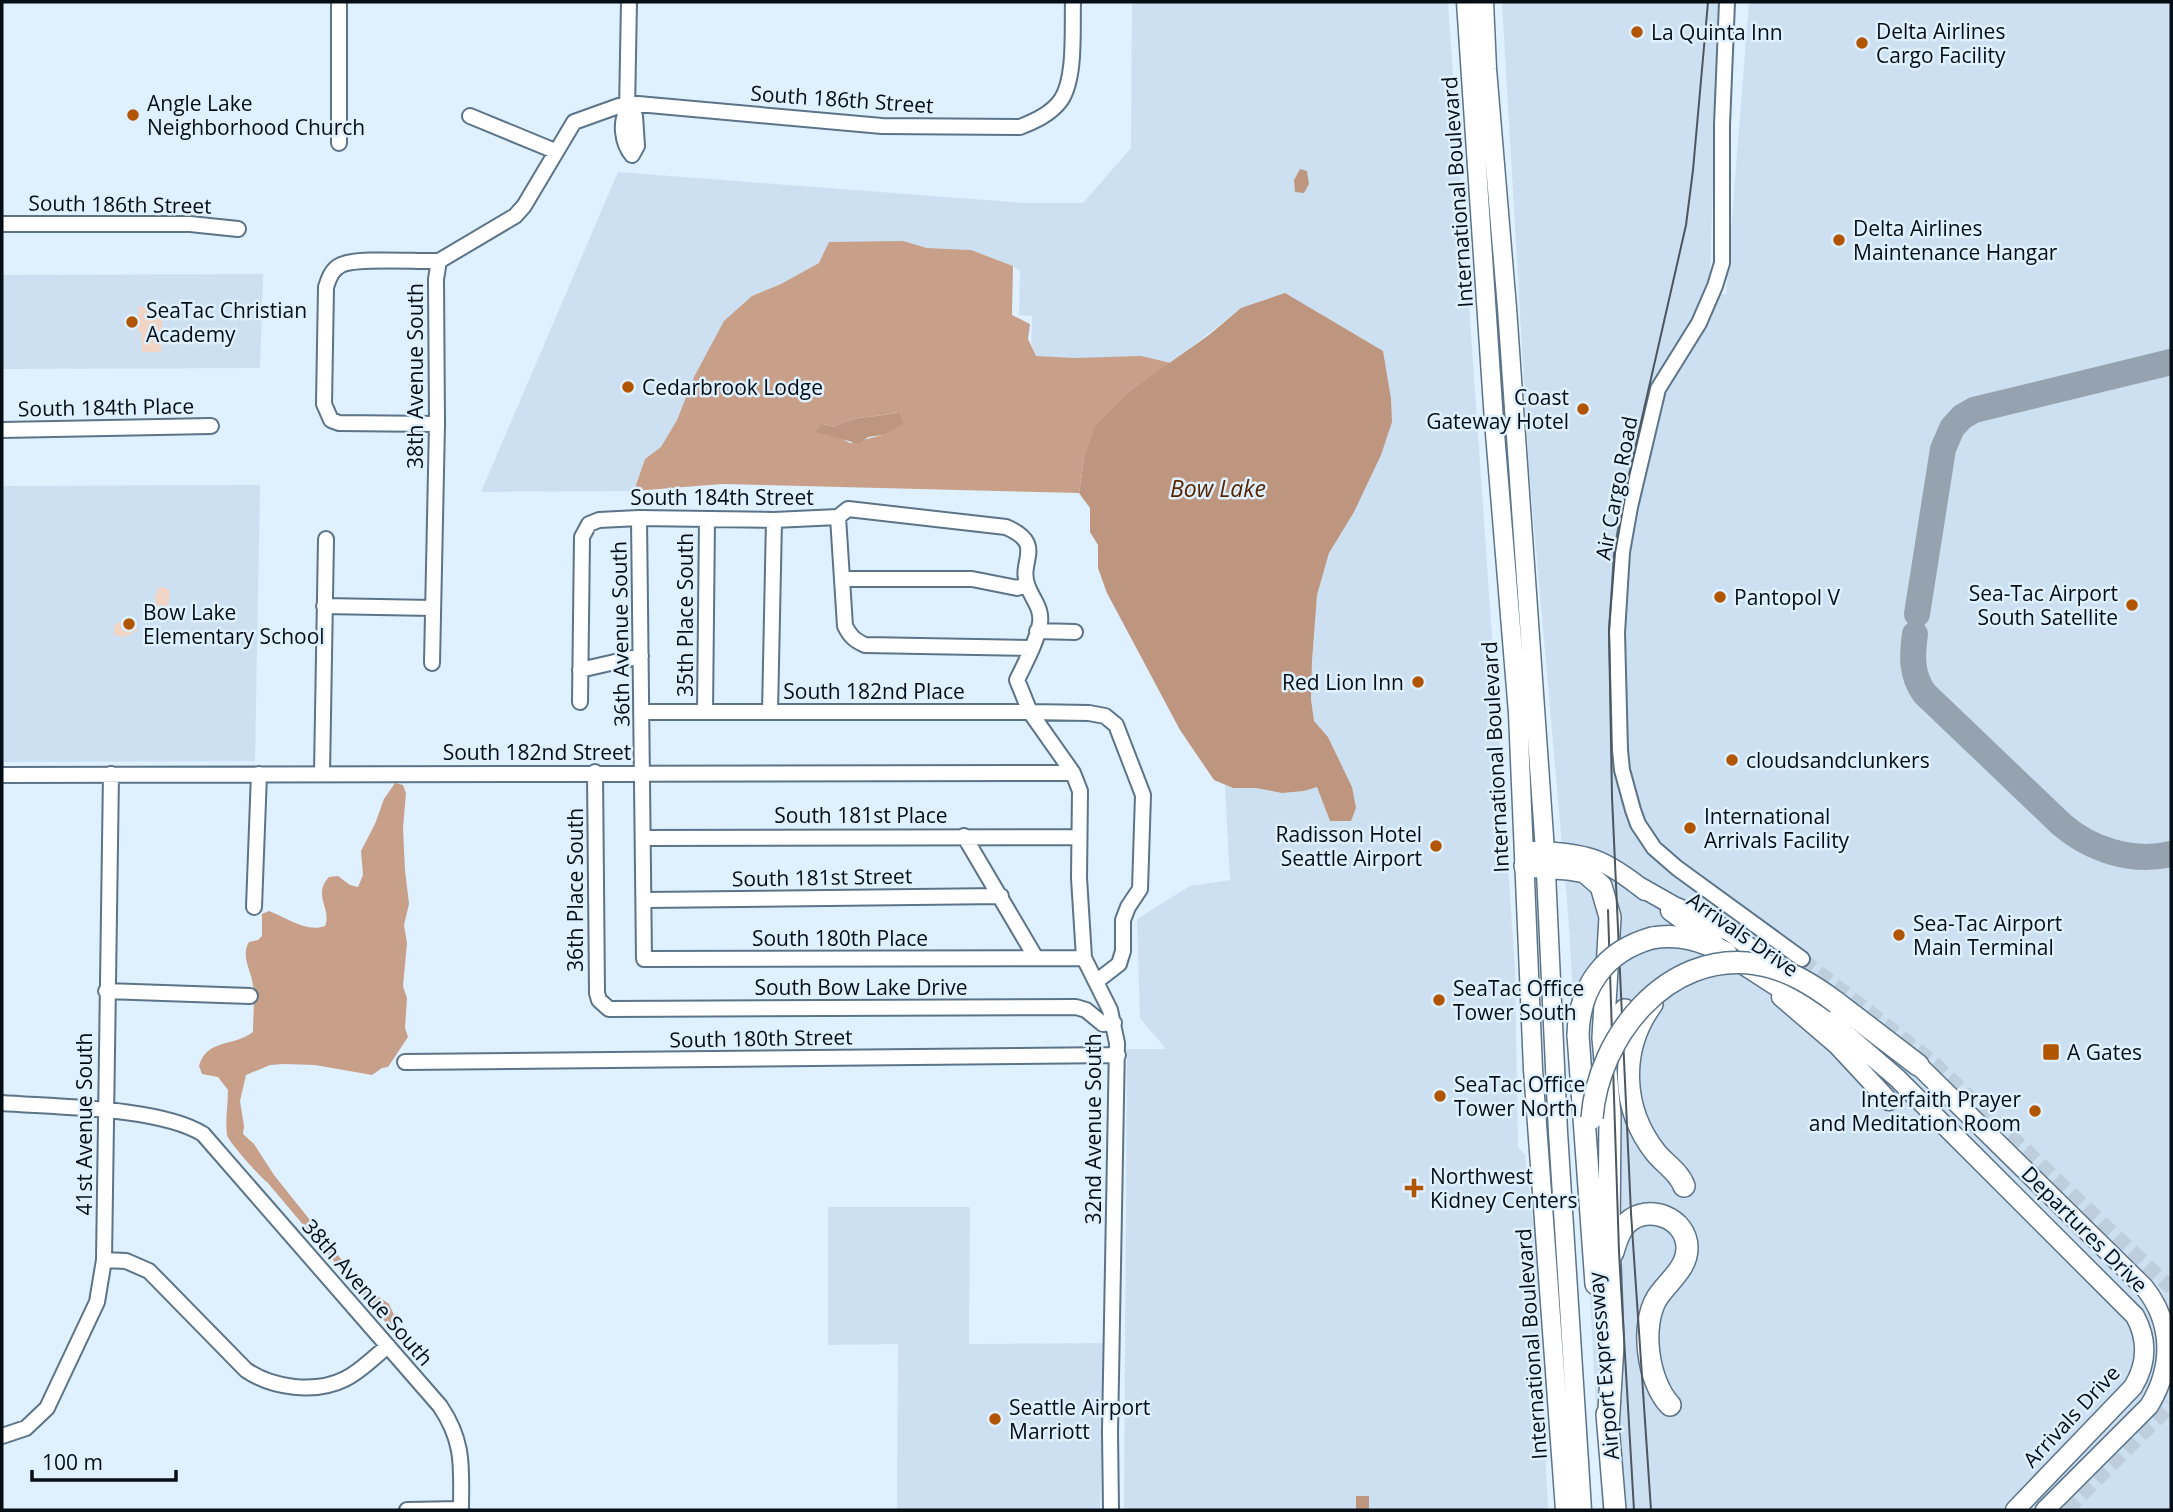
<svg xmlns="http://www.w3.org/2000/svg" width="2173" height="1512" viewBox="0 0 2173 1512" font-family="'Open Sans',sans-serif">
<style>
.built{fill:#cce0f1}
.green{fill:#f0d5c6}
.forest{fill:#c89f88;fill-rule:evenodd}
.water{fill:#be967f}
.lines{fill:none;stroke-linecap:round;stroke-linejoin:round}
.taxiway{stroke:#95a3b0;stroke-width:26}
.minor-tunnel{stroke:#becedc;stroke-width:14;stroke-dasharray:14 7;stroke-linecap:butt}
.minor-casing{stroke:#5b7489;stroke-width:18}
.major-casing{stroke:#5b7489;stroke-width:21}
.highway-casing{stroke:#5b7489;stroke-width:24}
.minor{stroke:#fff;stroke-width:14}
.major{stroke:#fff;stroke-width:18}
.highway{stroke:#fff;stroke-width:21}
.tram{stroke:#4b5660;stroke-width:2}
.highway-bridge-casing{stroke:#5b7489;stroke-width:24;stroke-linecap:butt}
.highway-bridge{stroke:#fff;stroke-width:21}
.poi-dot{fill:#b25500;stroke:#dff0ff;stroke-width:2.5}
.labels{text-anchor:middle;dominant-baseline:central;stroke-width:5;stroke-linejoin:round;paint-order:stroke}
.poi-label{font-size:21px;fill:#050d15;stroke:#dff0ff;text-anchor:start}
.street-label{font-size:21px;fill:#050d15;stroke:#dff0ff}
.water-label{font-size:23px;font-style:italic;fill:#582500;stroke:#dff0ff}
</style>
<rect width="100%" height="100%" fill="#dff0ff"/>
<!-- built -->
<path class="built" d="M1132,2H1448L1515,968L1518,1147L1525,1155L1536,1245L1548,1510H1124L1127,1049H1166L1140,1018L1137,919L1190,886L1230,880L1225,785L1233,788H1256L1282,793L1304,791L1317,786L1330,821L1352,787L1328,737L1314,721L1311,699L1312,661L1317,595L1329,553L1368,483L1384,368L1382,351L1241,308L1171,363L1031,362L1032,316L1019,315L1020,271L1013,266L971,250L927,248L903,241L820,263L781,284L752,296L694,377L677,420L661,447L645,459L634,491L481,492L618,172L1024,203H1083L1131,148Z
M1502,2H1719L1710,273L1702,295L1726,294L1749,2H2171V1510H1602L1569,925L1529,469Z
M263,274L260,368L2,369V275Z
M260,485L255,761L2,762V486Z
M828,1207H970L969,1344L1104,1343L1100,1510H897L898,1344L828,1345Z"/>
<!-- green -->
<path class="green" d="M138,307H163L161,352H142L141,332H138Z
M159,587L167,588L170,593L167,609L164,611L158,609L155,597Z
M120,622L132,623L138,630L124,637L114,635V625Z"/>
<!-- forest -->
<path class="forest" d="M903,241L927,248L971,250L1013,266L1012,315L1030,324L1028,339L1036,356L1074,358L1141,356L1171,363L1130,391L1084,459L1079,493L722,484L634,491L645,459L661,447L677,420L694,377L724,321L752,296L781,284L819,263L829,242ZM898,412L883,435L850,443L836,436L826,435L822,424L834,427C852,415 877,418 898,412Z
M395,783L403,785L406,793L403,828L405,870L409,904L404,925L407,943L403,986L407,998L405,1028L408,1037L388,1067L382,1068L372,1075L315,1065L284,1064L270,1065L246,1075L240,1101L244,1126L243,1134L254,1144L274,1175L361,1284L389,1304L394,1315L392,1325H388L267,1182C261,1178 228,1141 227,1135C225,1121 228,1104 228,1090L218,1077L202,1074L199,1066C207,1038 234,1047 253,1032C253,1017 255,1001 253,986C252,971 240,957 249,942L258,940L262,936V914L269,911C286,917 306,933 325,926C332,909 312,895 329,877L338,876L350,885L358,887L363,875L361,851L375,824L384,799Z"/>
<!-- water -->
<path class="water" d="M1300,169L1307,171L1309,184L1304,193L1295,192L1294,180Z
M1285,293L1383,351L1391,399L1392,422L1381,455L1354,512L1329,553L1317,595L1312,661L1311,699L1314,721L1328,737L1352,787L1356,808L1351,821H1330L1317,787L1304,791L1282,793L1256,788H1233L1214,780L1180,730L1107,593L1098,568V545L1090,532V508L1079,493L1084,459L1095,426L1130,391L1209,335L1241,308Z
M899,412L903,424L883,435L868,437L859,444L816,432L822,424L834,427C852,415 877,418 899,412Z
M1356,1496H1369V1510H1356Z"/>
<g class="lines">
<!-- taxiway -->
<path class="taxiway" d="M1917,614L1943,449L1952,428L1962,417L1974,410L2171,362
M1915,634C1912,656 1911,674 1924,693L2061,824C2091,850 2132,863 2171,854"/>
<!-- minor-tunnel -->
<path class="minor-tunnel" d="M1802,959L1932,1061L2171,1288
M2067,1510L2171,1405"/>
<!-- minor casing -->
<g class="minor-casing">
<path id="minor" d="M339,2V143
M1727,2L1722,125V263L1715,286L1699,323L1658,389L1630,507L1622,552L1617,633L1620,750L1622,770L1633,810L1638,824L1654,848L1677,868L1802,959
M627,110L629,2
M627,110L635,116L637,146L632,155C622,143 620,123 627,110Z
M470,116L555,151
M2,224H190L238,229
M439,261L515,216L524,206L574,122L627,103L882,126L1020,127C1035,121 1051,114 1061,100C1076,78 1072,28 1073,2
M437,424L339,423L331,420L324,404L326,287C329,278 332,269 341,265C356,257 419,262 439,261
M2,430L211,426
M838,517L845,626C850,636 854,640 865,645L1031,648
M639,518L644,959L1084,958
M843,579H972L1017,588L1026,585
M324,606L433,608
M1037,631L1075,632
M432,663L437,424L436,279L439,261
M580,670L641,656
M580,702L582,537L589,524L599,520L639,518L774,520L838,517L848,509L1006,527C1047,545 1017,561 1028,587C1033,600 1042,608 1040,623C1037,642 1025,663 1017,680L1030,712L1073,773L1080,791L1079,878L1084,958L1110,1010L1117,1043L1110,1432L1111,1510
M642,712H1030L1089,713L1105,716L1116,725L1143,795L1140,889L1128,907L1123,920V951L1119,964L1097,981
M705,712L707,519
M770,712L774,520
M595,772L597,993L599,1000L609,1009L1076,1007L1086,1010L1103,1024L1114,1023
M322,773L326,539
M2,775L1073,773
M964,836L1036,958
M643,838L1079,837
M644,900L1001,896
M254,907L259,774
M106,991L250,996
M405,1062L1118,1055
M2,1103C54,1107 160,1107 203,1134L440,1406C465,1443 461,1468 461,1510
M104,1260L126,1261L149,1271L246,1370C272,1388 315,1394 345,1379C360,1372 374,1357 388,1346
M2,1436L26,1428L47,1408L97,1302L104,1260L111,774
M407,1510L461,1509"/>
</g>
<!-- major casing -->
<g class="major-casing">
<path id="major" d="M1466,2L1494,421L1518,713L1533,1069L1565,1510
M1484,2L1487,69L1507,308L1545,851L1558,1132L1582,1510
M1533,851C1586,852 1604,858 1645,891
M1637,885L1674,906L1718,925L1733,934L1765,960L1826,1017L1897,1078L2135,1316C2148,1340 2147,1364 2133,1387L2015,1510
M1670,911L1715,944
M1737,961L1796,999
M1781,997L1837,1045L1889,1101
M1918,1065L2144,1287C2173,1323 2173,1367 2149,1406L2045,1510"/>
</g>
<!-- highway casing -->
<g class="highway-casing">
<path id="highway" d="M1525,866L1568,869L1585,872L1601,886L1610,917L1603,1038L1610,1115L1609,1238L1613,1344L1608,1428
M1652,938C1679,933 1701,940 1726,953
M1837,1003L1918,1065
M1652,1004C1619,1049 1621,1109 1656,1153C1665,1164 1679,1172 1684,1186
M1578,1035L1596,1284
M1605,1043L1612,1027L1625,1010
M1613,1252C1616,1242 1619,1230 1627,1223C1648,1203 1687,1218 1687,1248C1687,1269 1668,1281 1657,1298C1640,1326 1648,1382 1670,1405
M1607,1414L1615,1510"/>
</g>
<!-- minor -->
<use href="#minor" class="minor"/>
<!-- major -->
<use href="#major" class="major"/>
<!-- highway -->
<use href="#highway" class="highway"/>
<!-- tram -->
<path class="tram" d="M1608,910L1619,1252L1634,1510
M1651,1510L1631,1213L1612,797L1609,629L1615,553L1629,475L1686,225L1693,170L1708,2"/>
<!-- highway-bridge casing -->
<g class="highway-bridge-casing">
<path id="highway-bridge" d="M1578,1035C1579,987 1605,951 1652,938
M1592,1118C1598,1037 1667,950 1756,964C1786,968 1813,985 1837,1003"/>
</g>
<!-- highway-bridge -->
<use href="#highway-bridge" class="highway-bridge"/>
</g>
<!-- markers -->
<g class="poi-dot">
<circle cx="1637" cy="32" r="7"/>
<circle cx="1862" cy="43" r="7"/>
<circle cx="133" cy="115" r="7"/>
<circle cx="1839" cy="240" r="7"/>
<circle cx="132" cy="322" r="7"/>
<circle cx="628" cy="387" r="7"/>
<circle cx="1583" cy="409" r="7"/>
<circle cx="1720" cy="597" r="7"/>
<circle cx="2132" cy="605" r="7"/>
<circle cx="129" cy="624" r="7"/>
<circle cx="1418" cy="682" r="7"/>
<circle cx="1732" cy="760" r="7"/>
<circle cx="1690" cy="828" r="7"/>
<circle cx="1436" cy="846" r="7"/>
<circle cx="1899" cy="935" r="7"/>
<circle cx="1439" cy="1000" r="7"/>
<rect x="2042" y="1043" width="18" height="18" rx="3.5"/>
<circle cx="1440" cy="1096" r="7"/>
<circle cx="2035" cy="1111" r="7"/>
<path d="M1410.5 1177.5h7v7h7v7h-7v7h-7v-7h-7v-7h7z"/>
<circle cx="995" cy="1419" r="7"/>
</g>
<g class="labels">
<!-- poi labels -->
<g class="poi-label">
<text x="1876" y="31">Delta Airlines<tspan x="1876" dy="24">Cargo Facility</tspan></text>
<text x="1651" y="32">La Quinta Inn</text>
<text x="147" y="103">Angle Lake<tspan x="147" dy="24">Neighborhood Church</tspan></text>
<text x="1853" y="228">Delta Airlines<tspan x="1853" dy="24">Maintenance Hangar</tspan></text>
<text x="146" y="310">SeaTac Christian<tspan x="146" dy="24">Academy</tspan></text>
<text x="642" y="387">Cedarbrook Lodge</text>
<text x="1569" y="397" text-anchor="end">Coast<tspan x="1569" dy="24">Gateway Hotel</tspan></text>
<text x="2118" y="593" text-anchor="end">Sea-Tac Airport<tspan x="2118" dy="24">South Satellite</tspan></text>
<text x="1734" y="597">Pantopol V</text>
<text x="143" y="612">Bow Lake<tspan x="143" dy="24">Elementary School</tspan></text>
<text x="1404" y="682" text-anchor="end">Red Lion Inn</text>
<text x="1746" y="760">cloudsandclunkers</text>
<text x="1704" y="816">International<tspan x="1704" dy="24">Arrivals Facility</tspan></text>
<text x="1422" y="834" text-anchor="end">Radisson Hotel<tspan x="1422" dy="24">Seattle Airport</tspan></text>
<text x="1913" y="923">Sea-Tac Airport<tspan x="1913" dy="24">Main Terminal</tspan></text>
<text x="1453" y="988">SeaTac Office<tspan x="1453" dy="24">Tower South</tspan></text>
<text x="2067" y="1052">A Gates</text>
<text x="1454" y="1084">SeaTac Office<tspan x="1454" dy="24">Tower North</tspan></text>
<text x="2021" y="1099" text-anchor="end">Interfaith Prayer<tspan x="2021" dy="24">and Meditation Room</tspan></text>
<text x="1430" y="1176">Northwest<tspan x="1430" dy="24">Kidney Centers</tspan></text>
<text x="1009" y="1407">Seattle Airport<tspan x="1009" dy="24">Marriott</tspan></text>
</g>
<!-- street labels -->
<g class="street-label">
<text transform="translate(842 99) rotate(4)">South 186th Street</text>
<text transform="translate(1457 192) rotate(-94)">International Boulevard</text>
<text transform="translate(120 204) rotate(1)">South 186th Street</text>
<text transform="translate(415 376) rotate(-90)">38th Avenue South</text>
<text transform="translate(106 407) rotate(-1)">South 184th Place</text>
<text transform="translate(1616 488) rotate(-79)">Air Cargo Road</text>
<text x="722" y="497">South 184th Street</text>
<text transform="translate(685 615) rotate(-90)">35th Place South</text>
<text transform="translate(620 634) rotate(-91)">36th Avenue South</text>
<text x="874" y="691">South 182nd Place</text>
<text x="537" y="752">South 182nd Street</text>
<text transform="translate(1495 757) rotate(-93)">International Boulevard</text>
<text x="861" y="815">South 181st Place</text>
<text transform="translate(822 877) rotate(-1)">South 181st Street</text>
<text transform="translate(575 890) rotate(-90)">36th Place South</text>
<text transform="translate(1743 934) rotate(35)">Arrivals Drive</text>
<text x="840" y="938">South 180th Place</text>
<text x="861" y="987">South Bow Lake Drive</text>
<text transform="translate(761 1038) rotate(-1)">South 180th Street</text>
<text transform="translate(84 1124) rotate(-90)">41st Avenue South</text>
<text transform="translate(1093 1129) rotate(-90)">32nd Avenue South</text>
<text transform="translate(2085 1229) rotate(45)">Departures Drive</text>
<text transform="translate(368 1292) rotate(49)">38th Avenue South</text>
<text transform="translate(1531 1344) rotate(-94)">International Boulevard</text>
<text transform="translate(1603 1366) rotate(-95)">Airport Expressway</text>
<text transform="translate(2071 1416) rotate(-47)">Arrivals Drive</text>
</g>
<!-- water labels -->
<g class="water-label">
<text x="1218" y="488">Bow Lake</text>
</g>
</g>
<!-- border -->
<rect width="2173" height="1512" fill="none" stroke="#050d15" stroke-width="7"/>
<!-- scale -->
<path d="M32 1470v10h144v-10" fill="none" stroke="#050d15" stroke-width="3.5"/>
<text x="42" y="1470" font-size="21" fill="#050d15" stroke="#dff0ff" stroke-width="5" paint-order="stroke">100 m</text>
</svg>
